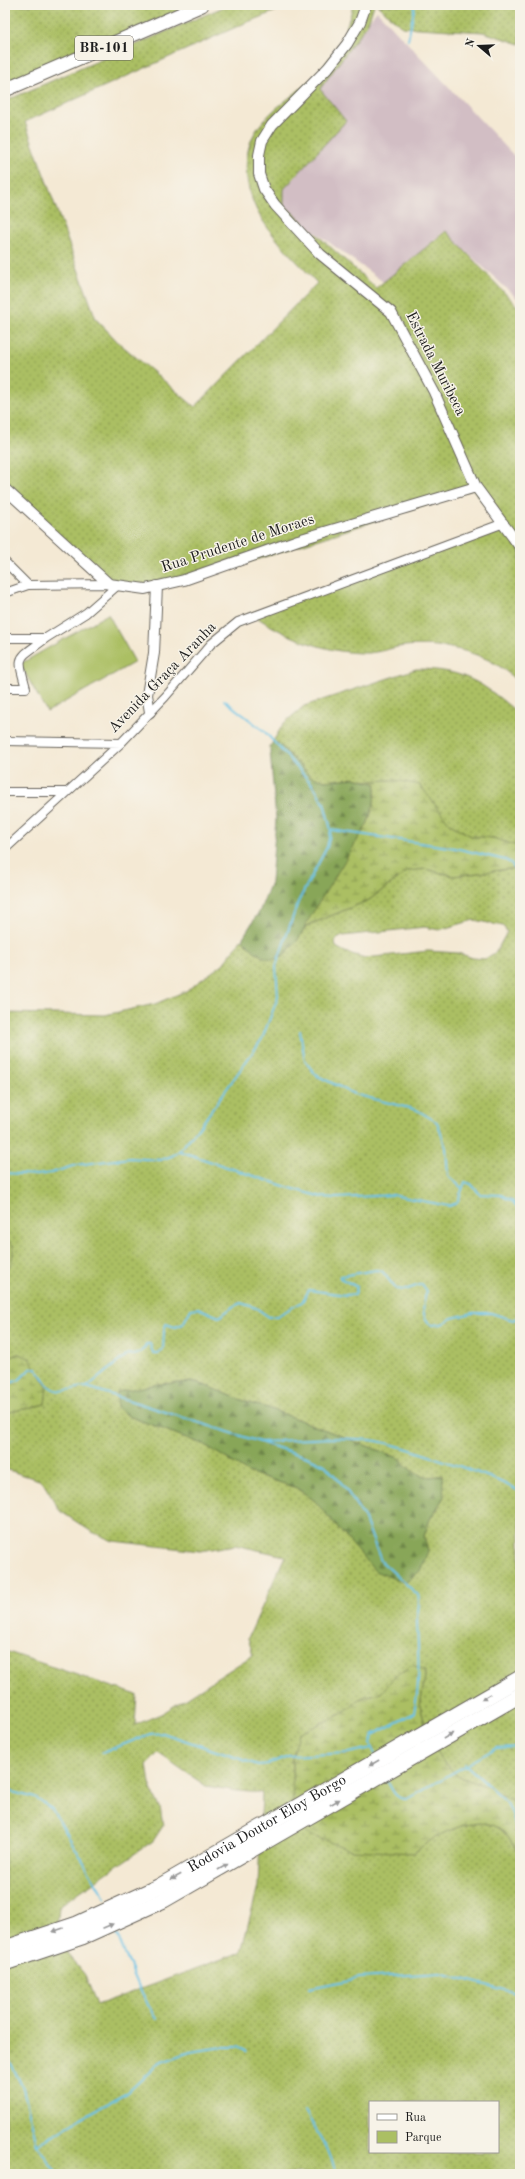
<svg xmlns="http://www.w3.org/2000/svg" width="525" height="2179" viewBox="0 0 525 2179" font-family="'Old Standard TT',serif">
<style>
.industrial{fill:#d2bec4}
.green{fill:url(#green-dots);stroke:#646e40;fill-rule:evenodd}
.forest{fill:url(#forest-firs);stroke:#52613a}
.wetland{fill:url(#wetland-marsh);stroke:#646e40}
.pitch{fill:#abbf63;stroke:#646e40}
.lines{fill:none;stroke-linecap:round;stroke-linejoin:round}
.stream{stroke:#6ac3e7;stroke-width:2}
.minor-casing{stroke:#68645c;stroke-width:10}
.tertiary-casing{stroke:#68645c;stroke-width:12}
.primary-casing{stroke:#68645c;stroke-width:15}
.motorway-casing{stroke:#68645c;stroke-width:17}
.minor{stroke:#fff;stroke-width:8}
.tertiary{stroke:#fff;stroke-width:10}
.primary{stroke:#fff;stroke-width:13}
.motorway{stroke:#fff;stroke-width:15}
.oneway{fill:#999}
.labels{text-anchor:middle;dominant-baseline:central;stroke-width:3;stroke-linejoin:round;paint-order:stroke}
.shield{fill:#f7f3e8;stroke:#5e5c59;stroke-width:1}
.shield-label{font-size:14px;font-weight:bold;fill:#1c1c1c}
.street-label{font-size:15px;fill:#1c1c1c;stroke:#f7f3e8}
</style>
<defs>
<pattern id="green-dots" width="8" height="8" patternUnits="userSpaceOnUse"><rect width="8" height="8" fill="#abbf63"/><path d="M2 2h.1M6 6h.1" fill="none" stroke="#8a9a51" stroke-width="1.8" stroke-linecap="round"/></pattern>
<pattern id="forest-firs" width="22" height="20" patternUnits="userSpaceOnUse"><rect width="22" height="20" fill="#88a659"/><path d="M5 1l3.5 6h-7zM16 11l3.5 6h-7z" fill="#6e8649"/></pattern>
<pattern id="wetland-marsh" width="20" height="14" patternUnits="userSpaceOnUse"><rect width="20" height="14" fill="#abbf63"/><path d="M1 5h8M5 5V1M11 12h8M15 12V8" fill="none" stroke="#8a9a51"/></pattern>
</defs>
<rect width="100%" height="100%" fill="#f7f3e8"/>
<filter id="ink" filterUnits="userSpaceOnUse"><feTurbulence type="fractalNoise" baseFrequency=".025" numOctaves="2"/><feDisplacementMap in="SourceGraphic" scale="8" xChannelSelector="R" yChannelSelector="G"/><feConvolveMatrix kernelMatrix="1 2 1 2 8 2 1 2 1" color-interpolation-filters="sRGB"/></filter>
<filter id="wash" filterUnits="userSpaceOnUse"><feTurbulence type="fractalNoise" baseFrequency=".012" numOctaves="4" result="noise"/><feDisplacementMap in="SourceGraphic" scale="16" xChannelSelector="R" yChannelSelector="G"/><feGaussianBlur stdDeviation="0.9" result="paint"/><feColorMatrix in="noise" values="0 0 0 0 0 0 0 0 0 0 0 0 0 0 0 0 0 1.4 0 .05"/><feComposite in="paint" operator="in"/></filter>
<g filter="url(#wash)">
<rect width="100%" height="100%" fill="#f4e9d4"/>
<!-- industrial -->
<path class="industrial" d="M377,11L520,162V301L444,231L386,284L289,213L267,178L272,137Z"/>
<!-- green -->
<path class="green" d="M5,5H181L185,8L5,84Z
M228,5H291L243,24L25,122L96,319L118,342L195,407L317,283C300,264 277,243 263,221C245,194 238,153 260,125C273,108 292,97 308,82C331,62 346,35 353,5H374L368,23L320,89L346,121L284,189V205L376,288L446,231L520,309V684C513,678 507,671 499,666C472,649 437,643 405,646C393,647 381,652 369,653C329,654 287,638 255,616L502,526L473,489L206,576L144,588L105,587L5,488V101Z
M377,5H520V44L483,32L402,27Z
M416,669C466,669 484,684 520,715V852L517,846L493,838L471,836L450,824L395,780L367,781L354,778L325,781L310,776L286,751L273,742L270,747L283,724L304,706Z
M520,857V1805L488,1787L459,1777L440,1759L427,1731L420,1706L426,1670L402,1671L381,1693L363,1697L341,1714L300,1734L292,1759L293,1815L414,1853C432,1836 474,1813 499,1828C507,1833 514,1847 520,1855V2174H84L77,2172L65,2174H5V1651L137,1695L135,1725L163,1713L253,1655L248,1638L285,1556L235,1545L200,1551L113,1541L92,1532L60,1511L42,1481L5,1469V1413L45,1404L19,1354L5,1357V1272L10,1266L13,1245L5,1239V1013L105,1015L155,1004L186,991L223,964L242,939L258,954L280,959L297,941L304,927L369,900L408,871L425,869L454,876L516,868ZM474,920L503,926L507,932L496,952L485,959L473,958L458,953L428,951L365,958L345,952L336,947L335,940L343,936L425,927L439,930ZM196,1382L252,1404L268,1408L401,1459C410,1474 426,1480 442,1475L438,1508L430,1519L424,1536L428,1551L315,1501L297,1488L248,1472L205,1445L131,1417L117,1393L158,1384ZM158,1753L206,1786L237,1791L262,1793L258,1886L241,1952L97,2005L85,1975L68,1954L57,1931L59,1906L153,1841L163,1826L160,1807L151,1789L147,1765ZM370,2102H498V2152H370Z"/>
<!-- forest -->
<path class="forest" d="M273,742L279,744L310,776L325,781L354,778L376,784L374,804L368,823L297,941L280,959C261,961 255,951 242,939L260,910L271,882L276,819L270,752V747Z
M196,1382L252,1404L268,1408L401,1459C410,1474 426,1480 442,1475L444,1497L430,1519L424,1536L428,1551L420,1571L405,1583L375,1571L315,1501L297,1488L248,1472L205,1445L131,1417L117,1408V1392L158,1384Z"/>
<!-- wetland -->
<path class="wetland" d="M395,780L420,785L450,824L471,836L493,838L517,846L520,857L516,868L454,876L425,869L408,871L369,900L304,927L368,823L374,804L376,784L367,781Z
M5,1239L13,1245C13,1256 13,1263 5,1272Z
M19,1354L29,1358L47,1387L45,1404L5,1413V1357Z
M412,1665L426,1670L420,1706L427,1731L440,1759L459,1777L488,1787L520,1805V1855C514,1847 507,1833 499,1828C475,1813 432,1836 414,1853L352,1850L309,1835L293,1815L292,1759L299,1734L341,1714L363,1697L381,1693L394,1677Z"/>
<!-- pitch -->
<path class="pitch" d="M108,614L135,662L47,712L20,664Z"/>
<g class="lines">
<!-- stream -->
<path class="stream" d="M408,40L415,5
M5,79L9,78
M331,830L455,848L505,860L511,863L520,878
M300,1031L305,1061L316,1075L354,1094L417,1110L437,1122L446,1148L448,1176L462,1188
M179,1151L287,1187L322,1197L337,1198L392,1195L449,1206L457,1203L465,1182L471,1184L480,1194L501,1195L512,1201L520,1210
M5,1173L37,1175L51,1173L76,1165L130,1158L160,1160L172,1156L179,1151L201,1125L262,1039L278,997L276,966L298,902L327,847L331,830L324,803L313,785L264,731L224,700
M5,1385L19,1380L30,1369L36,1368C40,1373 43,1379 47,1384C57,1397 73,1387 87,1387L310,1458L325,1465L343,1485L364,1517L381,1561L418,1595C421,1604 417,1611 417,1620C418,1653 421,1679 414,1713L373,1735L370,1743L375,1754
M87,1387L128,1354C138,1357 141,1352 147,1344H150L153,1353H159L163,1349L164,1330L166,1324L175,1327L183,1324L191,1309L198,1308L219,1317L234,1306L241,1303L256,1308L269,1317L277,1316L302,1302L309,1290L346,1295L355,1294L357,1287L340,1278L341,1276L376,1270L382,1271L396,1289L405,1290L422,1284L427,1291C423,1302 420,1318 432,1325L442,1324L452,1318L473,1313H491L513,1320L520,1317
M261,1442C299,1440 339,1435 377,1441C404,1446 432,1457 459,1466C480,1474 501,1480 520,1492
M102,1753L150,1734L163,1733L258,1765L268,1764L288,1756L348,1753L372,1748
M465,1764L507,1803L513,1816L520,1845
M386,1778C391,1788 395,1800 407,1799L496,1748L520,1747
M5,1790L35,1798L52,1809L105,1898
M117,1935L142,1994L157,2019
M309,1988L359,1978L441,1973L520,1994
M5,2051L23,2088L37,2145L57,2174
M305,2111L327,2149L337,2174
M37,2145L81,2118L127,2093L159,2063L190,2052L222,2047H238L247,2051"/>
</g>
</g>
<g filter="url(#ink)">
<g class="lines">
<!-- minor casing -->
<g class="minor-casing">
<path id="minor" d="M5,562L28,585
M5,593L28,585L109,584
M5,638H46L86,613L118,585
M5,688H26C16,653 18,660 46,638
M5,741L121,743
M5,792H65
M5,849L121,743L165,697L211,644L238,622L504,523"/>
</g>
<!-- tertiary casing -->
<g class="tertiary-casing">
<path id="tertiary" d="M366,5L360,22L347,44L328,68L272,125L262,141L259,155V174L264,189L275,205L320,254L391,312L434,392L476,487L520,547
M5,489L109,584L145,589L184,580L298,540L476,487
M150,712L147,695L154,653L157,586"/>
</g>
<!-- primary casing -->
<g class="primary-casing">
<path id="primary" d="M5,90L202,5"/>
</g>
<!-- motorway casing -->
<g class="motorway-casing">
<g id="motorway">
<path id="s1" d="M5,1948L77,1924L158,1887L520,1678"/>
<path d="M5,1963L82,1937L164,1900L520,1695"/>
</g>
</g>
<!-- minor -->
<use href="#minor" class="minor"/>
<!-- tertiary -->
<use href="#tertiary" class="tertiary"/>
<!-- primary -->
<use href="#primary" class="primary"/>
<!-- motorway -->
<use href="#motorway" class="motorway"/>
</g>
<!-- one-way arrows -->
<defs><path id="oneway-solid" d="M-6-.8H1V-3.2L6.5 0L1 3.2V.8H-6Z"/></defs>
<g class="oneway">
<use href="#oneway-solid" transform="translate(486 1697) rotate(150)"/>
<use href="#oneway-solid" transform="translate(448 1736) rotate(-30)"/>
<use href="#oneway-solid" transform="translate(374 1763) rotate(150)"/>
<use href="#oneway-solid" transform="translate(335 1802) rotate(-30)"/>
<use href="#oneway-solid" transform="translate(223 1867) rotate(-30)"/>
<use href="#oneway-solid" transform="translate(176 1877) rotate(152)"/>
<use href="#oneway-solid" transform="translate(108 1926) rotate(-23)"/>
<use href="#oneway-solid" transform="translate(58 1930) rotate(160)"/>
</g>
</g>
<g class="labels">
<!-- shield labels -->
<rect class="shield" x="75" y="36" width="58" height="24" rx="3"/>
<g class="shield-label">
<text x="104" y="48">BR-101</text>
</g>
<!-- street labels -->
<g class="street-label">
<text transform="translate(435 364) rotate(63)">Estrada Muribeca</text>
<text transform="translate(238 544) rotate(-18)">Rua Prudente de Moraes</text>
<text transform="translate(163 678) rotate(-46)">Avenida Graça Aranha</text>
<text stroke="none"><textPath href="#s1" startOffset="291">Rodovia Doutor Eloy Borgo</textPath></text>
</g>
</g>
<!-- margin -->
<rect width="525" height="2179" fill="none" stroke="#f7f3e8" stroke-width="20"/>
<!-- legend -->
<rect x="369" y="2101" width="130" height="52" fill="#f7f3e8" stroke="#9f9d96"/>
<rect x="377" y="2114" width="20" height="6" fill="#ffffff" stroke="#9f9d96"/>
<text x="405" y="2121" font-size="12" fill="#1c1c1c">Rua</text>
<rect x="377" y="2131" width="20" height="12" fill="#abbf63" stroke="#9f9d96"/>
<text x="405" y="2141" font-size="12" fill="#1c1c1c">Parque</text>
<!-- north arrow -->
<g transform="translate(479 46) rotate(289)" stroke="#f7f3e8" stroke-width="3" paint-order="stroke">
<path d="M0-3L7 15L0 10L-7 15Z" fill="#1c1c1c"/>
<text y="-6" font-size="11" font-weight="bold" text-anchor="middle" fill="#1c1c1c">N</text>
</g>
</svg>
